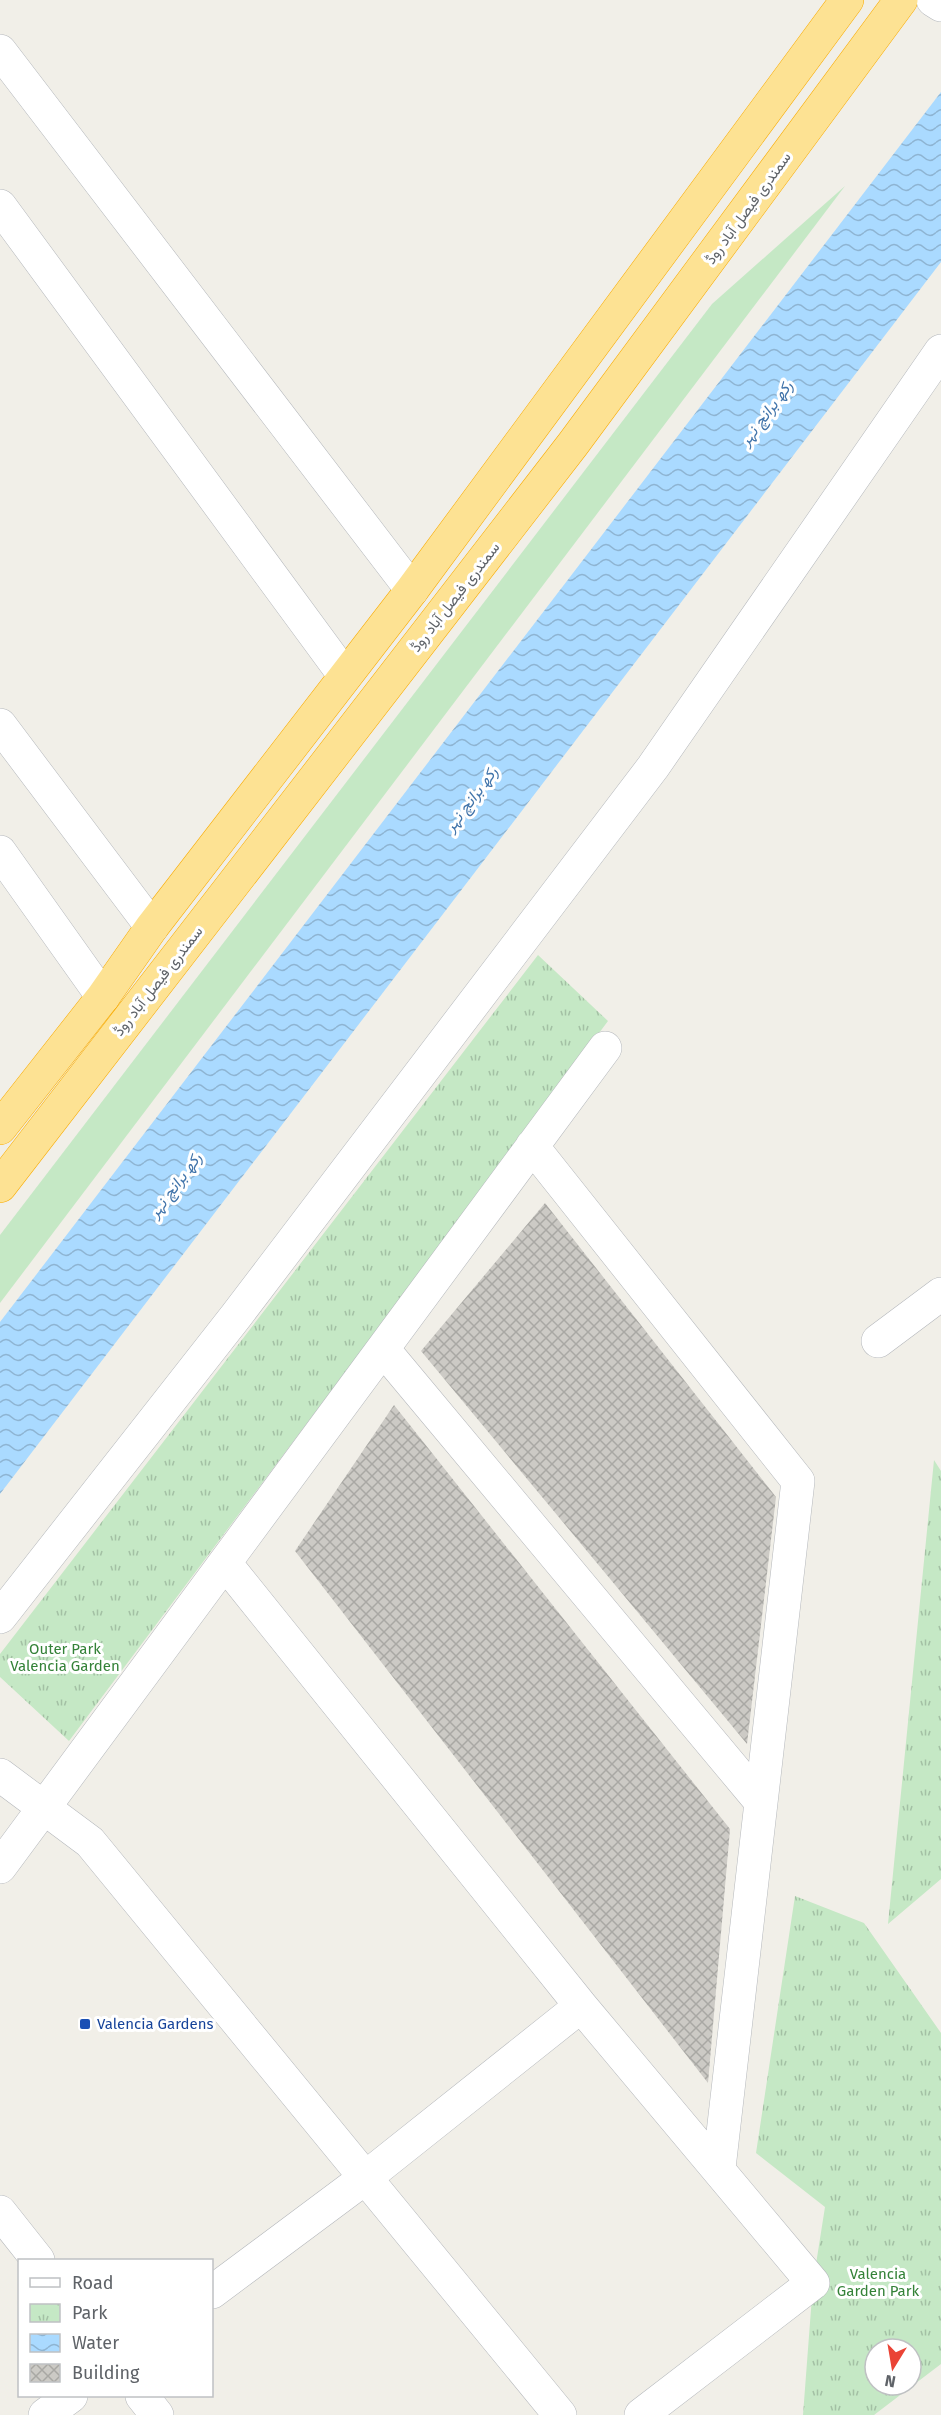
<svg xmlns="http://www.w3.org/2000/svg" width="941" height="2415" viewBox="0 0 941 2415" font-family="'Fira Sans',Vazirmatn,sans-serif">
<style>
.grass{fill:#c5e8c5}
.park{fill:url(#park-tufts);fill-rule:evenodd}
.water{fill:url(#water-waves)}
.building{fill:url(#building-cross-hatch)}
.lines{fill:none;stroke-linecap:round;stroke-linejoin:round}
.street-casing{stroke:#b5b8bc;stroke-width:34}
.highway-casing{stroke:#f9ab00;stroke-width:34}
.street{stroke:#fff;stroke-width:33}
.highway{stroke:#fde293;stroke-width:33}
.transit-dot{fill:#1a4fb4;stroke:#fff;stroke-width:2}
.labels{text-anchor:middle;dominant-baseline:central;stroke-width:6;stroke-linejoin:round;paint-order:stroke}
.street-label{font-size:15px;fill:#5f6368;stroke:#fff}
.park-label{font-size:15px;fill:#348238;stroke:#fff}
.transit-label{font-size:15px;fill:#164399;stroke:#fff;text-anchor:start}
.water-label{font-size:16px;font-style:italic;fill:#4174aa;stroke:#fff}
</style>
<defs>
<pattern id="park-tufts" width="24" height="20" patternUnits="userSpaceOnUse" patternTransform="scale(1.5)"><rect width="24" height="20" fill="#c5e8c5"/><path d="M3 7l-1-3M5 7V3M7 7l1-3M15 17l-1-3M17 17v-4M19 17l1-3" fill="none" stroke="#a3c0a4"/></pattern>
<pattern id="water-waves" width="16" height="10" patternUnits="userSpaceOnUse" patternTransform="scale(1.5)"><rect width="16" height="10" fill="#aadaff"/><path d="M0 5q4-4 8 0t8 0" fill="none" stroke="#8eb4d2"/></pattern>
<pattern id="building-cross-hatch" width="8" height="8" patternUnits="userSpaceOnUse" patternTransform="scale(1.5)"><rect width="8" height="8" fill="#cccac5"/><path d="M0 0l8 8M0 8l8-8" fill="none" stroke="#a9a8a4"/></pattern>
</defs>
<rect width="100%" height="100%" fill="#f1efe8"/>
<!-- grass -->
<path class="grass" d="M845,186L0,1303V1235L712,304Z"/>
<!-- park -->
<path class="park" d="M538,955L608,1021L69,1741L0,1677V1654Z
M934,1460L941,1471V1879L888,1924Z
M795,1896L864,1923L941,2033V2364L874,2415H803L813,2283L825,2207L756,2153ZM875,2349H911V2385H875Z"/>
<!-- water -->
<path class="water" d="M941,92V262L0,1494V1322Z"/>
<!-- building -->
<path class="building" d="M545,1203L776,1497L747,1744L421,1351Z
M394,1405L730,1829L708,2083L295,1551Z"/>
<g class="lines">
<!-- street casing -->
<g class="street-casing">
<path id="street" d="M933,0L941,5
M0,51L412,590
M0,206L345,676
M0,725L152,927
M0,852L103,997
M532,1146L798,1481L719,2168
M878,1341L941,1294
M383,1349L761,1802
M225,1563L581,2006L813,2283L641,2415
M0,1617L236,1316L653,767L941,351
M0,1775L90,1842L560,2415
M0,1867L605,1048
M0,2212L38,2260
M212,2292L365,2178L581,2006
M142,2396L157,2415
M45,2415L71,2396"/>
</g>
<!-- highway casing -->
<g class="highway-casing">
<path id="highway" d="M0,1128L103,997L152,927L412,590L847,0
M0,1186L573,444L901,0"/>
</g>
<!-- street -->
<use href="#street" class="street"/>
<!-- highway -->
<use href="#highway" class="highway"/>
</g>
<!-- markers -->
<rect class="transit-dot" x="79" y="2018" width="12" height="12" rx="3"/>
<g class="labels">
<!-- street labels -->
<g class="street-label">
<text transform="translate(748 208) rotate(-54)">سمندری فیصل آباد روڈ</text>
<text transform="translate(455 597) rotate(-52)">سمندری فیصل آباد روڈ</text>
<text transform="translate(158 981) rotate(-52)">سمندری فیصل آباد روڈ</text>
</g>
<!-- park labels -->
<g class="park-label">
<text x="65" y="1649">Outer Park<tspan x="65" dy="17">Valencia Garden</tspan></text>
<text x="878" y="2274">Valencia<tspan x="878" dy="17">Garden Park</tspan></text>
</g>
<!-- transit labels -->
<g class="transit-label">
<text x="97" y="2024">Valencia Gardens</text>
</g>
<!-- water labels -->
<g class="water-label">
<text transform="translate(766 413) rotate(-53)">رکھ برانچ نہر</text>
<text transform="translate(471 799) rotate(-53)">رکھ برانچ نہر</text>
<text transform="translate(175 1185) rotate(-53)">رکھ برانچ نہر</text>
</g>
</g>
<!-- legend -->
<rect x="18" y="2259" width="195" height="138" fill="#ffffff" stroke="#bfc1c3" stroke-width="1.5"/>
<rect x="30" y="2278" width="30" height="9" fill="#ffffff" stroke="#bfc1c3" stroke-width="1.5"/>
<text x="72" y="2289" font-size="18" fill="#5f6368">Road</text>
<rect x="30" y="2304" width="30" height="18" fill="url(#park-tufts)" stroke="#bfc1c3" stroke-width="1.5"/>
<text x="72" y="2319" font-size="18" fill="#5f6368">Park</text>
<rect x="30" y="2334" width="30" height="18" fill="url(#water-waves)" stroke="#bfc1c3" stroke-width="1.5"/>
<text x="72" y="2349" font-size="18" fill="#5f6368">Water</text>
<rect x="30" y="2364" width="30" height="18" fill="url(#building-cross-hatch)" stroke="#bfc1c3" stroke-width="1.5"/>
<text x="72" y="2379" font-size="18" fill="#5f6368">Building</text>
<!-- north arrow -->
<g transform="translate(893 2367) rotate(191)"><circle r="28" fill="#ffffff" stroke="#bfc1c3" stroke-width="1.5"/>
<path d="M0-4.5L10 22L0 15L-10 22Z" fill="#ea4335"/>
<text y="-9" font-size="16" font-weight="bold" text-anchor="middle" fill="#5f6368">N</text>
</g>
</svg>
